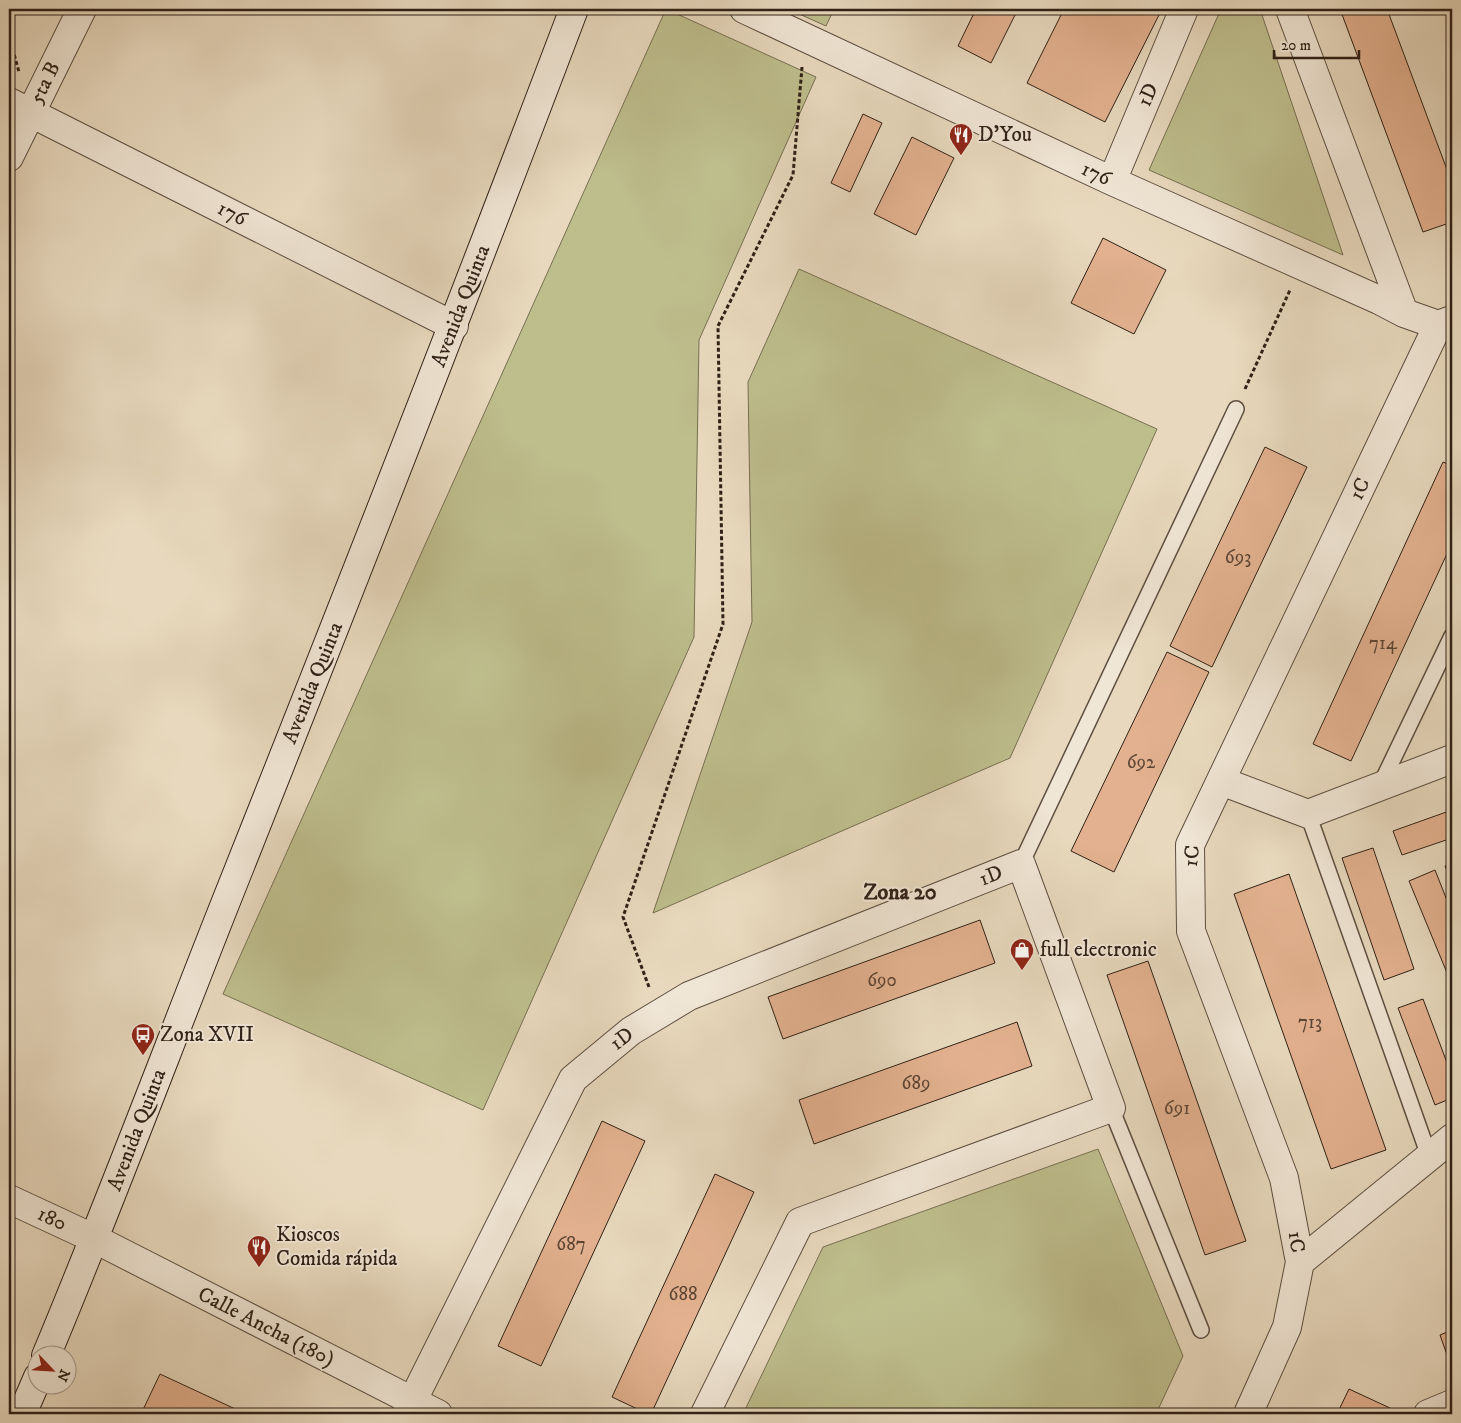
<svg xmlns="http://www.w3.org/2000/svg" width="1461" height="1423" viewBox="0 0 1461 1423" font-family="'IM FELL DW Pica',serif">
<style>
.green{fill:#bebd8c;stroke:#766f52}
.building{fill:#e3b18f;stroke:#2f2117}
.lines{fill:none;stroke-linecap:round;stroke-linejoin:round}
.service-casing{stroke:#5d4f41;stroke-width:18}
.minor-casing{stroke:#5d4f41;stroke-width:30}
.tertiary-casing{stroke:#5d4f41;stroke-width:30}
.secondary-casing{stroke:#2f2117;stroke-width:30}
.path{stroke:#2f2117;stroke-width:3;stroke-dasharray:4 2.5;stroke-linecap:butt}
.service{stroke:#f0e6d5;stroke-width:15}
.minor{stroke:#f0e6d5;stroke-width:28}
.tertiary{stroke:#f0e6d5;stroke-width:28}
.secondary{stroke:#f0e6d5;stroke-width:28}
.labels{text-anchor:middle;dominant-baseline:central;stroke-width:4;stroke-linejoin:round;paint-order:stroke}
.number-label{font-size:19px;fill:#5c4535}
.street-label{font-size:21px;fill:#2f2117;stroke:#f0e6d5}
.poi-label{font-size:21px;fill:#2f2117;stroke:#f0e6d5;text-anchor:start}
.neighbourhood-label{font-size:22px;font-weight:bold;fill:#2f2117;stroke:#f0e6d5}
</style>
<rect width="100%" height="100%" fill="#e8d9be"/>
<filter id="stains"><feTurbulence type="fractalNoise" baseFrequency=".004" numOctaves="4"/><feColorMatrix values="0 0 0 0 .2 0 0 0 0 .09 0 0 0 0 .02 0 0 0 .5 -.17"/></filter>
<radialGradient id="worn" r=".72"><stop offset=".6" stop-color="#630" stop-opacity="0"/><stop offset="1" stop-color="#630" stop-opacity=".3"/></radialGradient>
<!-- green -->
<path class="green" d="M666,9L816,77L699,340L694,637L483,1110L223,994Z
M788,9H834L826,26Z
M1221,9H1260L1343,255L1149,170Z
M799,269L1157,429L1010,758L653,913L752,622L748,382Z
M1098,1149L1183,1356L1156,1414H743L823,1247Z"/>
<!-- building -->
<path class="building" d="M976,9H1018L991,63L958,46Z
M1064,9H1162L1105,122L1027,83Z
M1340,9H1387L1452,183V222L1423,232Z
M863,114L882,123L850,192L831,183Z
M912,137L954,158L916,235L874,214Z
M1103,238L1166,270L1134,334L1071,303Z
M1265,447L1307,467L1212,667L1170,646Z
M1443,462L1452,466V543L1351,761L1313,744Z
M1167,652L1209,672L1114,872L1071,851Z
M1452,810V838L1402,855L1393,831Z
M1373,848L1414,969L1384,980L1342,858Z
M1452,863V883L1445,866Z
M1435,870L1452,913V985L1409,881Z
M1289,874L1386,1150L1331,1169L1234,894Z
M980,920L995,963L783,1039L768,997Z
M1148,961L1246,1241L1205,1255L1107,975Z
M1423,999L1452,1076V1098L1435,1105L1398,1008Z
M1017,1022L1032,1066L814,1144L799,1100Z
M602,1121L645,1141L541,1366L498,1346Z
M715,1174L754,1192L651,1414H648L612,1397Z
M1452,1330V1369L1440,1335Z
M160,1374L246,1414H141Z
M1349,1389L1390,1408L1387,1414H1337Z"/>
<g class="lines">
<!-- service casing -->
<g class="service-casing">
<path id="service" d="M1380,786L1452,636
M1308,814L1429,1156
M1021,864L1236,409
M1111,1108L1201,1330"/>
</g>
<!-- minor casing -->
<g class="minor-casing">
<path id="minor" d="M744,9L1112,181L1379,300L1404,313L1438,325L1452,320
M1290,9L1404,313
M9,102L454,326
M9,157L82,9
M1112,181L1184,9
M1221,781L1308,814L1452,759
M1300,1262L1452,1138
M406,1414L573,1079L631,1031L689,996L1021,864L1111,1108L800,1222L705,1414
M1248,1414L1287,1327L1300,1262L1284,1178L1191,931L1190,845L1438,325
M1428,1414L1452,1404"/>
</g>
<!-- tertiary casing -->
<g class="tertiary-casing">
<path id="tertiary" d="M9,1199L95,1239L438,1414"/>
</g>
<!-- secondary casing -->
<g class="secondary-casing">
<path id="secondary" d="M46,1356C108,1208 164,1058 223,909C342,610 460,310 574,9
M22,1414L38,1377"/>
</g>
<!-- path -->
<path class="path" d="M9,36L19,72
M1245,389L1290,290
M649,987L623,917L723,624L718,326L793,175L802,67"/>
<!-- service -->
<use href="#service" class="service"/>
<!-- minor -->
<use href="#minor" class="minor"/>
<!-- tertiary -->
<use href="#tertiary" class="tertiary"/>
<!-- secondary -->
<use href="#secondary" class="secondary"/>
</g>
<!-- icons -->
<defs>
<g id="restaurant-pin" transform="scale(1.25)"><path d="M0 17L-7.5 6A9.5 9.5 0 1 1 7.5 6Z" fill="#8f2418" stroke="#f0e6d5"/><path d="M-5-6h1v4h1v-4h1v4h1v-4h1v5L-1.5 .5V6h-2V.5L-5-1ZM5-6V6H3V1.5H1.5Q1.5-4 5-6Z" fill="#fff"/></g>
<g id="shop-pin" transform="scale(1.25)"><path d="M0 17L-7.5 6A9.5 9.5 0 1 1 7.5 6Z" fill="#8f2418" stroke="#f0e6d5"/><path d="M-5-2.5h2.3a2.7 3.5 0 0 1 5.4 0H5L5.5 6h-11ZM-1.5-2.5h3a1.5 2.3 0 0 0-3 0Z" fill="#fff"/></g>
<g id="bus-pin" transform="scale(1.25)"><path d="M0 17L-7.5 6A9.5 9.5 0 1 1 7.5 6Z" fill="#8f2418" stroke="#f0e6d5"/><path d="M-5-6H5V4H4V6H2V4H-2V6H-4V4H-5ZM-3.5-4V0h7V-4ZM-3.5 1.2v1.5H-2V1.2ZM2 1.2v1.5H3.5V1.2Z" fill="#fff"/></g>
</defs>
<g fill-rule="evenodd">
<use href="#restaurant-pin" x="961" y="135"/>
<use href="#shop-pin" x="1022" y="950"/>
<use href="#bus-pin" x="143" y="1035"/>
<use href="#restaurant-pin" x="259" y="1247"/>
</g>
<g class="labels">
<!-- number labels -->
<g class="number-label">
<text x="1238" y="557">693</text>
<text x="1383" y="643">714</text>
<text x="1141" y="762">692</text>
<text x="882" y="980">690</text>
<text x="1310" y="1022">713</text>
<text x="916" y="1083">689</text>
<text x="1177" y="1108">691</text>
<text x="571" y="1244">687</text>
<text x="683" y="1294">688</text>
</g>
<!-- street labels -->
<g class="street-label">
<text transform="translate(45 83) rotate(-64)">5ta B</text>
<text transform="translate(1148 95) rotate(-67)">1D</text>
<text transform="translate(1096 174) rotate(25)">176</text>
<text transform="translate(232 214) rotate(27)">176</text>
<text transform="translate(461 306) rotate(-69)">Avenida Quinta</text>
<text transform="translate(1360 489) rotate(-64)">1C</text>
<text transform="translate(313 683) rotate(-68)">Avenida Quinta</text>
<text transform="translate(1192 856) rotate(-84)">1C</text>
<text transform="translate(991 876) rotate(-22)">1D</text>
<text transform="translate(622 1039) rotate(-38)">1D</text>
<text transform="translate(137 1130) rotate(-69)">Avenida Quinta</text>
<text transform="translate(52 1219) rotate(25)">180</text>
<text transform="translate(1296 1242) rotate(81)">1C</text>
<text transform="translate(266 1327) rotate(27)">Calle Ancha (180)</text>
</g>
<!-- poi labels -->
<g class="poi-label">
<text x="978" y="135">D'You</text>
<text x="1040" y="950">full electronic</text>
<text x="160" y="1035">Zona XVII</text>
<text x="276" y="1235">Kioscos<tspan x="276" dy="24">Comida rápida</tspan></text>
</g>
<!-- neighbourhood labels -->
<g class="neighbourhood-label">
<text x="900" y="892">Zona 20</text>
</g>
</g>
<!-- margin -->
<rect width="1461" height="1423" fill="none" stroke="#e8d9be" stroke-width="30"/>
<rect x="10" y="10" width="1441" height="1403" fill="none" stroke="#2f2117" stroke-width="2.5"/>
<rect x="15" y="15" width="1431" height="1393" fill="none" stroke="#2f2117"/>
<!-- north arrow -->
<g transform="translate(52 1370) rotate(115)"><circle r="24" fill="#f0e6d5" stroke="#a39789"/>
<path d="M0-4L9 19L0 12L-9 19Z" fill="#8f2418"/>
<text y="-8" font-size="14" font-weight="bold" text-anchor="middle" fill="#2f2117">N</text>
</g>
<!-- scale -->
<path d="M1274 50v8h85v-8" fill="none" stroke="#2f2117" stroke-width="2.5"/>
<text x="1281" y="50" font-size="15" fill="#2f2117" stroke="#f0e6d5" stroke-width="4" paint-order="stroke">20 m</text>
<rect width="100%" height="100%" filter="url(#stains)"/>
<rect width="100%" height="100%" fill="url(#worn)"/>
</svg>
